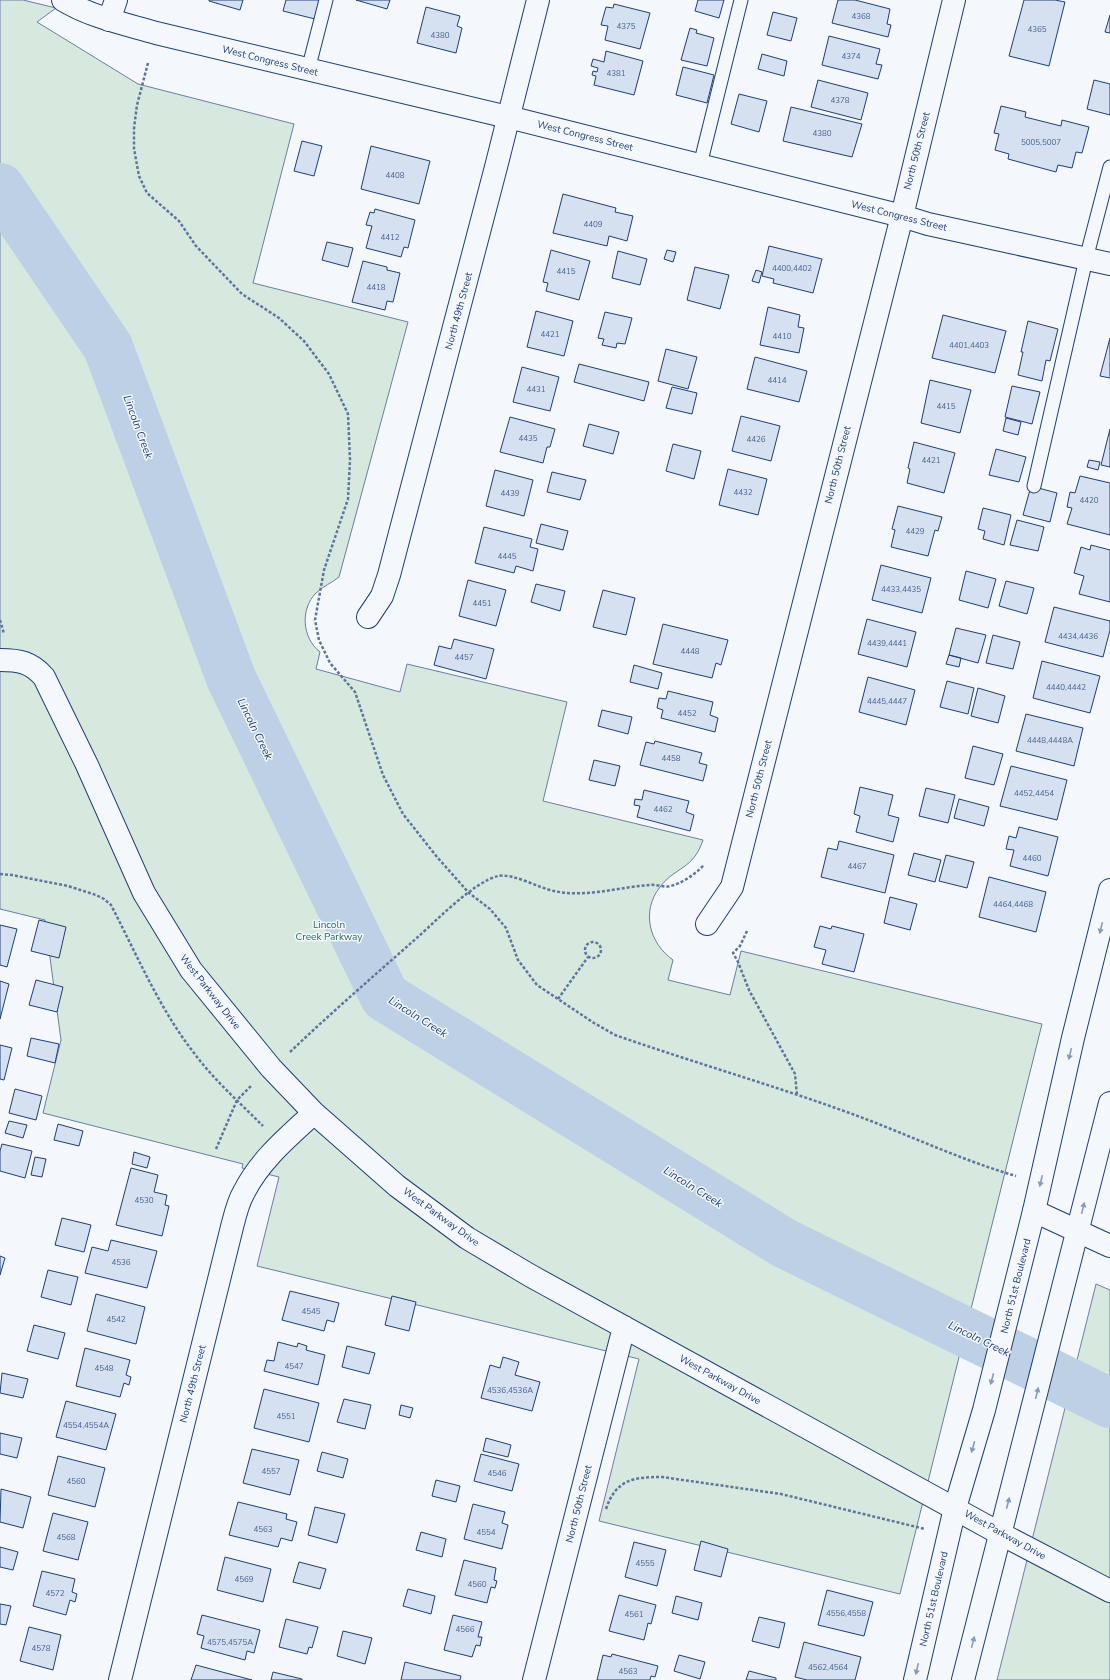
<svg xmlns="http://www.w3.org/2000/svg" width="1110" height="1680" viewBox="0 0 1110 1680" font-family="'Nunito Sans',sans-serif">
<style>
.green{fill:#d7e8df;stroke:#687fa3}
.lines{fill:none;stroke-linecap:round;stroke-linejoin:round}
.river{stroke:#bed0e5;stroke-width:50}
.building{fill:#d5e0f0;stroke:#1d3f73}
.lane-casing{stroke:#1d3f73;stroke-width:15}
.street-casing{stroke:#1d3f73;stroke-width:24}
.secondary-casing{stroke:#1d3f73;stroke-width:24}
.path{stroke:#5e769c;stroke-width:2.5;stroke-dasharray:3 2;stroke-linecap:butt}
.lane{stroke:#f4f7fb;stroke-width:13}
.street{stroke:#f4f7fb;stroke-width:22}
.secondary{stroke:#f4f7fb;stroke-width:22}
.oneway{fill:#889bb7}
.labels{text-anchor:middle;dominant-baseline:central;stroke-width:3;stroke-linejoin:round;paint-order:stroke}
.number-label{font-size:8px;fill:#4b6792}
.street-label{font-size:10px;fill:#1d3f73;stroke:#f4f7fb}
.park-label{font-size:10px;fill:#2c6c60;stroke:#f4f7fb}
.water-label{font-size:11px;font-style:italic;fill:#1d3f73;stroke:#f4f7fb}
</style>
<rect width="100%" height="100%" fill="#f4f7fb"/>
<!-- green -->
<path class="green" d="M0,0H23L56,8L37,22L138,84L294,124L253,283L408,322L339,577C332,583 323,586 316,593C300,609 302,638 320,652L316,669L400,692L407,664L567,702L543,801L703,840C693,870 676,866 660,887C641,911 649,943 673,960L668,980L730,995L741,951L1042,1024L900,1594L599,1521L639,1359L257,1266L279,1177L242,1168L243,1164L43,1113L61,1040L45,920L0,909Z
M1096,1284L1110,1290V1680H997Z"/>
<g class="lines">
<!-- river -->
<path class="river" d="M0,188L108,347L231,678L385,997L784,1243L1110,1403"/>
</g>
<!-- building -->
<path class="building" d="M209,0H243L240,10L209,1Z
M286,0H320L315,19L283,11Z
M356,0H390L387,9Z
M698,0H724L719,18L695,11Z
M838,0H855L890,9L887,24L891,25L888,37L832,23Z
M1024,0H1055L1065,2L1049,66L1009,56Z
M614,4L650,13L640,49L605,40L608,26L601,25L606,7L613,8Z
M426,7L460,16L457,26L462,28L456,53L417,43Z
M773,12L797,18L791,41L767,35Z
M1110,15V33L1105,32Z
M690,28L697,30L696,33L714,38L707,66L681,60Z
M829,36L880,49L876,64L882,65L878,79L822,65Z
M606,51L643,61L634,95L594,85L596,76L592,75L593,71L597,72L598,68L591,66L593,59L604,62Z
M762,54L787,61L784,76L758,69Z
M683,67L714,75L707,103L676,95Z
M818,80L868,93L861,120L811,107Z
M1094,80L1110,84V115L1087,109Z
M739,94L767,101L759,132L731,124Z
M1001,106L1026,112L1025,117L1061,126L1062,120L1089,127L1082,153L1076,152L1072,168L1058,165L1056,172L1008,159L1009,154L995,150L999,134L994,133Z
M791,107L862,124L852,157L783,141Z
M302,141L322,146L314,176L294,171Z
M371,146L430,161L419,204L361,189Z
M563,194L616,208L615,212L633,216L627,241L609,236L607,246L553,233Z
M375,209L415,220L408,248L404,247L401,257L366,248L372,226L366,225L370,212L374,213Z
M327,242L353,248L348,267L322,260Z
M769,246L822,259L813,293L773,283L774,279L762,276Z
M551,250L590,261L579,300L546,291L548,283L543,282Z
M667,250L676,252L673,262L664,259Z
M618,251L647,259L640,285L612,278Z
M363,261L387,267V270L400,273L393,302L387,301L385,310L352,302Z
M695,267L729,275L720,309L687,300Z
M756,270L762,272L759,283L752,281Z
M768,307L800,315L798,327L804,328L799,353L760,345Z
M536,311L573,321L564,356L527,347Z
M605,312L632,318L625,344L617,343L616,348L602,345L604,339L598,338Z
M943,315L1006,331L995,373L932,358Z
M1028,321L1058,329L1050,361L1046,360L1042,381L1018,375L1023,352H1021Z
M1110,338V378L1100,376Z
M666,349L697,357L688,389L658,381Z
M755,357L807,371L799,402L747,389Z
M579,364L649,382L644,401L574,382Z
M522,367L559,377L550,411L513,402Z
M930,380L971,390L960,433L921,423Z
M1012,386L1040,392L1032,424L1005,417Z
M672,387L697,393L692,414L666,408Z
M741,416L780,426L771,461L732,451Z
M510,417L555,429L550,447H547L543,463L500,452Z
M1006,418L1021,422L1018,435L1003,431Z
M589,424L619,432L613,454L583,446Z
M1110,429V467L1101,465Z
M914,442L955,453L944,493L907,483L910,469L908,468Z
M673,444L701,451L694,479L666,471Z
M996,449L1026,457L1019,482L989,475Z
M1089,460L1100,462L1098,470L1087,467Z
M728,469L767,479L758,515L719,505Z
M495,470L533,480L524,516L486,506Z
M552,472L586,480L580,500L547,492Z
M1080,476L1110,483V535L1067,524L1072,508L1067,507L1070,492L1075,493Z
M1031,486L1057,493L1050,522L1023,515Z
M898,506L942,517L938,531L935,530L928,556L891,547L895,530L892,529Z
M983,508L1011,515L1004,545L983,539L985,531L978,529Z
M1017,520L1044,527L1038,551L1010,545Z
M541,524L568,531L563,550L536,543Z
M484,527L532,539L530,547L538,549L533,571L516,566L514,573L475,563Z
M1091,545L1110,550V602L1079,594L1084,576L1074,573L1081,547L1090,550Z
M881,565L931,578L922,613L872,600Z
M966,571L996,579L988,608L959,600Z
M468,580L506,590L496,626L459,616Z
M1006,581L1034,588L1027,614L999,606Z
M536,584L565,591L560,611L531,602Z
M603,590L635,598L626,635L593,627Z
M1054,607L1110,621V630L1103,657L1045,642Z
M867,619L916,632L907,667L858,654Z
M663,624L728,640L721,665L716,663L712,678L653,664Z
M956,628L986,635L978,663L949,655Z
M993,635L1020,642L1013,669L986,663Z
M454,639L494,649L486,679L434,665L439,646L451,649Z
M949,655L961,658L959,667L946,664Z
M1042,661L1100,676L1090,713L1033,698Z
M634,665L662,673L658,689L630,682Z
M868,677L915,690L906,725L859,712Z
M947,681L974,688L968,714L940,707Z
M978,688L1005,696L998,723L971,716Z
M668,691L713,702L710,715L718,718L715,732L661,718L663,710L657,708L659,698L666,699Z
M602,710L632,717L628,734L598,726Z
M1026,714L1083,728L1074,766L1016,751Z
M655,741L702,753L699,763L707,765L703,781L640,765L646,742L654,744Z
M973,746L1003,754L994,785L965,778Z
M594,760L620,766L615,786L589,780Z
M1011,766L1067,780L1057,820L1000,806Z
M860,787L893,795L888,815L899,818L893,842L856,832L860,816L854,814Z
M926,788L955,795L948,823L919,816Z
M644,790L689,801L686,812L694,815L690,831L637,817L640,806L634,805L635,799L642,800Z
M959,799L989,807L984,826L954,818Z
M1019,827L1058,837L1048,876L1010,866L1014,850L1006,849L1009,836L1016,838Z
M839,841L894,855L885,893L821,877L828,848L837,850Z
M914,853L941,860L935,882L908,875Z
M946,855L974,862L967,888L939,881Z
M989,877L1046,892L1036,932L979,917Z
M890,897L917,904L910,930L884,923Z
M39,920L66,927L59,958L31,951Z
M0,925L17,929L7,967L0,965Z
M820,926L831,929L832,926L864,934L854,972L822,964L826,950L814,947Z
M36,980L63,987L57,1012L29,1005Z
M0,981L9,984L0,1019Z
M31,1038L59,1044L55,1063L27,1056Z
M0,1045L12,1048L4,1080L0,1079Z
M15,1089L42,1096L36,1120L9,1113Z
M9,1121L27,1125L23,1138L5,1133Z
M58,1124L83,1131L79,1146L54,1140Z
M2,1144L32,1151L25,1178L0,1171V1151Z
M134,1152L150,1157L147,1168L132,1164Z
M35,1157L46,1159L42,1177L31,1175Z
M131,1168L158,1175L154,1192L167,1195L165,1205L169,1206L162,1236L116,1225Z
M62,1218L91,1225L84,1252L55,1245Z
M111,1240L157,1251L147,1288L85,1273L92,1247L108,1251Z
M0,1256L5,1258L0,1275Z
M48,1270L78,1277L71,1305L41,1297Z
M290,1291L339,1303L334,1322L327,1320L324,1331L282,1320Z
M96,1294L145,1307L136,1344L87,1331Z
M392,1296L416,1302L409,1331L385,1325Z
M34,1325L65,1333L58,1359L27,1351Z
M278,1342L297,1347L298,1343L307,1346L306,1350L325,1355L318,1385L264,1371L267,1360L274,1361Z
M347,1346L375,1353L369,1374L342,1367Z
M85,1348L130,1360L126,1375L131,1377L129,1385L124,1383L120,1397L76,1386Z
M503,1357L519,1362L515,1375L540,1382L532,1411L481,1398L490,1365L500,1368Z
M2,1373L28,1379L23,1398L0,1393Z
M264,1389L319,1403L309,1442L254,1428Z
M344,1399L371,1405L365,1429L337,1422Z
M66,1401L116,1414L106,1450L56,1437Z
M401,1405L413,1408L410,1418L399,1415Z
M0,1433L22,1438L17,1458L0,1454Z
M486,1438L511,1445L508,1457L483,1451Z
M252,1449L299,1460L290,1495L243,1483Z
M322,1452L348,1459L343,1478L317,1471Z
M481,1454L519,1464L512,1491L474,1481Z
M58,1456L105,1468L95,1507L48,1495Z
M436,1480L460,1486L456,1502L432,1496Z
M1,1489L31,1497L23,1528L0,1522Z
M238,1502L287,1514L286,1519L297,1522L292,1541L281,1538L278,1547L229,1535Z
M473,1504L505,1512L502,1523L508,1525L502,1549L464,1539Z
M315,1507L345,1514L337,1543L308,1535Z
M53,1513L88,1522L78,1560L43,1551Z
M421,1532L446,1539L442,1557L416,1550Z
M701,1541L728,1549L721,1577L694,1570Z
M634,1542L666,1550L657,1586L625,1577Z
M0,1547L18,1552L13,1570L0,1567Z
M225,1557L271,1569L263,1602L217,1590Z
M464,1560L496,1568L494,1580L497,1581L495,1588L491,1587L487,1603L455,1595Z
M299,1562L326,1569L320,1589L293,1582Z
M42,1571L75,1579L72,1592L77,1594L75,1602L70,1600L66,1615L33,1606Z
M408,1589L435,1596L431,1614L403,1606Z
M827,1590L873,1602L864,1636L818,1625Z
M619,1595L656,1605L651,1624L648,1623L644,1640L609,1631Z
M676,1596L702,1603L698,1620L672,1613Z
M0,1604L11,1606L6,1625L0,1624Z
M202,1615L260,1630L254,1653L247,1651L245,1660L201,1648L204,1636L197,1634Z
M453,1615L482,1622L478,1637H482L480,1646L476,1645L472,1657L444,1650Z
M759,1617L785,1623L779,1648L752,1641Z
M286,1619L318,1627L312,1648L309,1647L307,1654L279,1647Z
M29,1627L61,1635L53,1670L20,1661Z
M343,1631L372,1638L365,1664L337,1656Z
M804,1642L861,1657L855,1680H807L795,1677Z
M612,1654L658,1666L655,1677L651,1676L650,1680H597L603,1655L611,1657Z
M679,1655L705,1662L700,1679L674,1671Z
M405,1662L461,1676L460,1680H401Z
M196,1665L252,1680H191Z
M749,1671L776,1678V1680H746Z
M273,1672L302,1679V1680H271Z"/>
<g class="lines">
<!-- lane casing -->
<g class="lane-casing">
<path id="lane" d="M308,70L326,0
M700,165L741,0
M1034,486L1086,259L1110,167"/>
</g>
<!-- street casing -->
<g class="street-casing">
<path id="street" d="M109,20L116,0
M368,617L382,596L389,575L496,167L538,0
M0,660C19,660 31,662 44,677L87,765L144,893L191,970L271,1068L314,1113L397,1186L467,1238L531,1276L999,1533L1110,1591
M707,924L732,887L902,216L954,0
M1034,1211L1110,1246
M120,1680L232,1227C235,1215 238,1202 244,1192C260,1160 288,1137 314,1113
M534,1680L624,1327"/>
</g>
<!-- secondary casing -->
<g class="secondary-casing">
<path id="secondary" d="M63,0C91,17 125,24 156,33L508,117L902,216L928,224L1110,264
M915,1680L955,1508L984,1410L1034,1211L1073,1038L1110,890
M963,1680L1110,1103"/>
</g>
<!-- path -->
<path class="path" d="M148,63L137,105L134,128V149L139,176L147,193L179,221L196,246L242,294L279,318L304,341L329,374L348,414L350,460L348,499L324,570L315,620L319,640L330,663L355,692L383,775L403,814L437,857L469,893L490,909L506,928L518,960L537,985L594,1023L615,1035C695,1063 776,1086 855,1115C909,1135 961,1160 1016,1176
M0,620L4,634
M0,874L12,875L68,886L96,895L104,899L111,905C137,955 159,1008 194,1053C214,1080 240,1103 263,1126
M747,931L740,946L733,953L738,962L749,990L795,1074L797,1095
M585 950a8 8 0 1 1 16 0a8 8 0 1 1-16 0Z
M558,999L588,957
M290,1052C332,1012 376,974 419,936C438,919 474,882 498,876C514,873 538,888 554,891C585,898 619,887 650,885C657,884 665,888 671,886C684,882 694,875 704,865
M216,1149L237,1100L252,1085
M606,1509C616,1479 634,1477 662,1477L781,1494L925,1529"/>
<!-- lane -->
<use href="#lane" class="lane"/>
<!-- street -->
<use href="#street" class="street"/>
<!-- secondary -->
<use href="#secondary" class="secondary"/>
</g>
<!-- one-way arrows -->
<defs><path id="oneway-solid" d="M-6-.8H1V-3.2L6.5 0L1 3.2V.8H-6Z"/></defs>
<g class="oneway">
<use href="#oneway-solid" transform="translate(1101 928) rotate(104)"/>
<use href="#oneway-solid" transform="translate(1070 1054) rotate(103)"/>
<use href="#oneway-solid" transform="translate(1041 1181) rotate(103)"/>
<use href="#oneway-solid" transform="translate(1083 1208) rotate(-76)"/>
<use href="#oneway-solid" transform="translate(992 1379) rotate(105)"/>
<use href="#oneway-solid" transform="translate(1037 1393) rotate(-76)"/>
<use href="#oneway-solid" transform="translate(973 1447) rotate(106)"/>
<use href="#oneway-solid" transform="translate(1008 1503) rotate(-75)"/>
<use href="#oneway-solid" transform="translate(973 1642) rotate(-76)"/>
<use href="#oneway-solid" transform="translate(917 1669) rotate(103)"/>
</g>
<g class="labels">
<!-- number labels -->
<g class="number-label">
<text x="861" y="16">4368</text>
<text x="626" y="26">4375</text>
<text x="1037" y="29">4365</text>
<text x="440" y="35">4380</text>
<text x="851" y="56">4374</text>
<text x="616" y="73">4381</text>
<text x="840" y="100">4378</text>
<text x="822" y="133">4380</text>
<text x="1041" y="142">5005,5007</text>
<text x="395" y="175">4408</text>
<text x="593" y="224">4409</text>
<text x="390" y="237">4412</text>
<text x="792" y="268">4400,4402</text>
<text x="566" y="271">4415</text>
<text x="376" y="287">4418</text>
<text x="550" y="334">4421</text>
<text x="782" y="336">4410</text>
<text x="969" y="345">4401,4403</text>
<text x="777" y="380">4414</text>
<text x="536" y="389">4431</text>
<text x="946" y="406">4415</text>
<text x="528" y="438">4435</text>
<text x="756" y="439">4426</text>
<text x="931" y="460">4421</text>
<text x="743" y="492">4432</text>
<text x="510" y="493">4439</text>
<text x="1089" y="500">4420</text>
<text x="915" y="531">4429</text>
<text x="507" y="556">4445</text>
<text x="901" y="589">4433,4435</text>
<text x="482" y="603">4451</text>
<text x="1078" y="636">4434,4436</text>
<text x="887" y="643">4439,4441</text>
<text x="690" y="651">4448</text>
<text x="464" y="657">4457</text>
<text x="1066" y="687">4440,4442</text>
<text x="887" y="701">4445,4447</text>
<text x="687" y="713">4452</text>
<text x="1050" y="740">4448,4448A</text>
<text x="671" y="758">4458</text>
<text x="1034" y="793">4452,4454</text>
<text x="663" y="809">4462</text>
<text x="1032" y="858">4460</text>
<text x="857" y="866">4467</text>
<text x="1013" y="904">4464,4468</text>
<text x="144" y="1200">4530</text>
<text x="121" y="1262">4536</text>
<text x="311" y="1311">4545</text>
<text x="116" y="1319">4542</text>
<text x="294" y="1366">4547</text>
<text x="104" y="1368">4548</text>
<text x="510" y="1390">4536,4536A</text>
<text x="286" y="1416">4551</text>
<text x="86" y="1425">4554,4554A</text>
<text x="271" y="1471">4557</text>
<text x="497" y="1473">4546</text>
<text x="76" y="1481">4560</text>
<text x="263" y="1529">4563</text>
<text x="486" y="1532">4554</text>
<text x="66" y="1537">4568</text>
<text x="645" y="1563">4555</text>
<text x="244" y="1579">4569</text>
<text x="477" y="1584">4560</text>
<text x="55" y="1593">4572</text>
<text x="846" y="1613">4556,4558</text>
<text x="634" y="1614">4561</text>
<text x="465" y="1629">4566</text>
<text x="230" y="1642">4575,4575A</text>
<text x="41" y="1648">4578</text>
<text x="828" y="1667">4562,4564</text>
<text x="628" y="1671">4563</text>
</g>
<!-- street labels -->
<g class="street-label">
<text transform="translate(270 61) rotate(14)">West Congress Street</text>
<text transform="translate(585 136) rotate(14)">West Congress Street</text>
<text transform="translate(917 151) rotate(-76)">North 50th Street</text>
<text transform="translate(899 216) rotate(14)">West Congress Street</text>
<text transform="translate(459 311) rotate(-75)">North 49th Street</text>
<text transform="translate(838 465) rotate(-76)">North 50th Street</text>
<text transform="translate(759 779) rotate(-76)">North 50th Street</text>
<text transform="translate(210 992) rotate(52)">West Parkway Drive</text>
<text transform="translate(441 1217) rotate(36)">West Parkway Drive</text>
<text transform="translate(1016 1286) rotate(-76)">North 51st Boulevard</text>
<text transform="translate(720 1380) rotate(29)">West Parkway Drive</text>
<text transform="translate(193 1384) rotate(-76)">North 49th Street</text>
<text transform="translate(579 1504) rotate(-76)">North 50th Street</text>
<text transform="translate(1005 1535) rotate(29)">West Parkway Drive</text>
<text transform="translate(934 1599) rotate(-77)">North 51st Boulevard</text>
</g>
<!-- park labels -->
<g class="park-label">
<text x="329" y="925">Lincoln<tspan x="329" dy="12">Creek Parkway</tspan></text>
</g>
<!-- water labels -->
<g class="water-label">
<text transform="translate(138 427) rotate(70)">Lincoln Creek</text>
<text transform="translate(255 729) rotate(64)">Lincoln Creek</text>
<text transform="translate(418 1017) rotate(32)">Lincoln Creek</text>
<text transform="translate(693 1187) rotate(32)">Lincoln Creek</text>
<text transform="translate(979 1339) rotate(26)">Lincoln Creek</text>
</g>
</g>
</svg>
